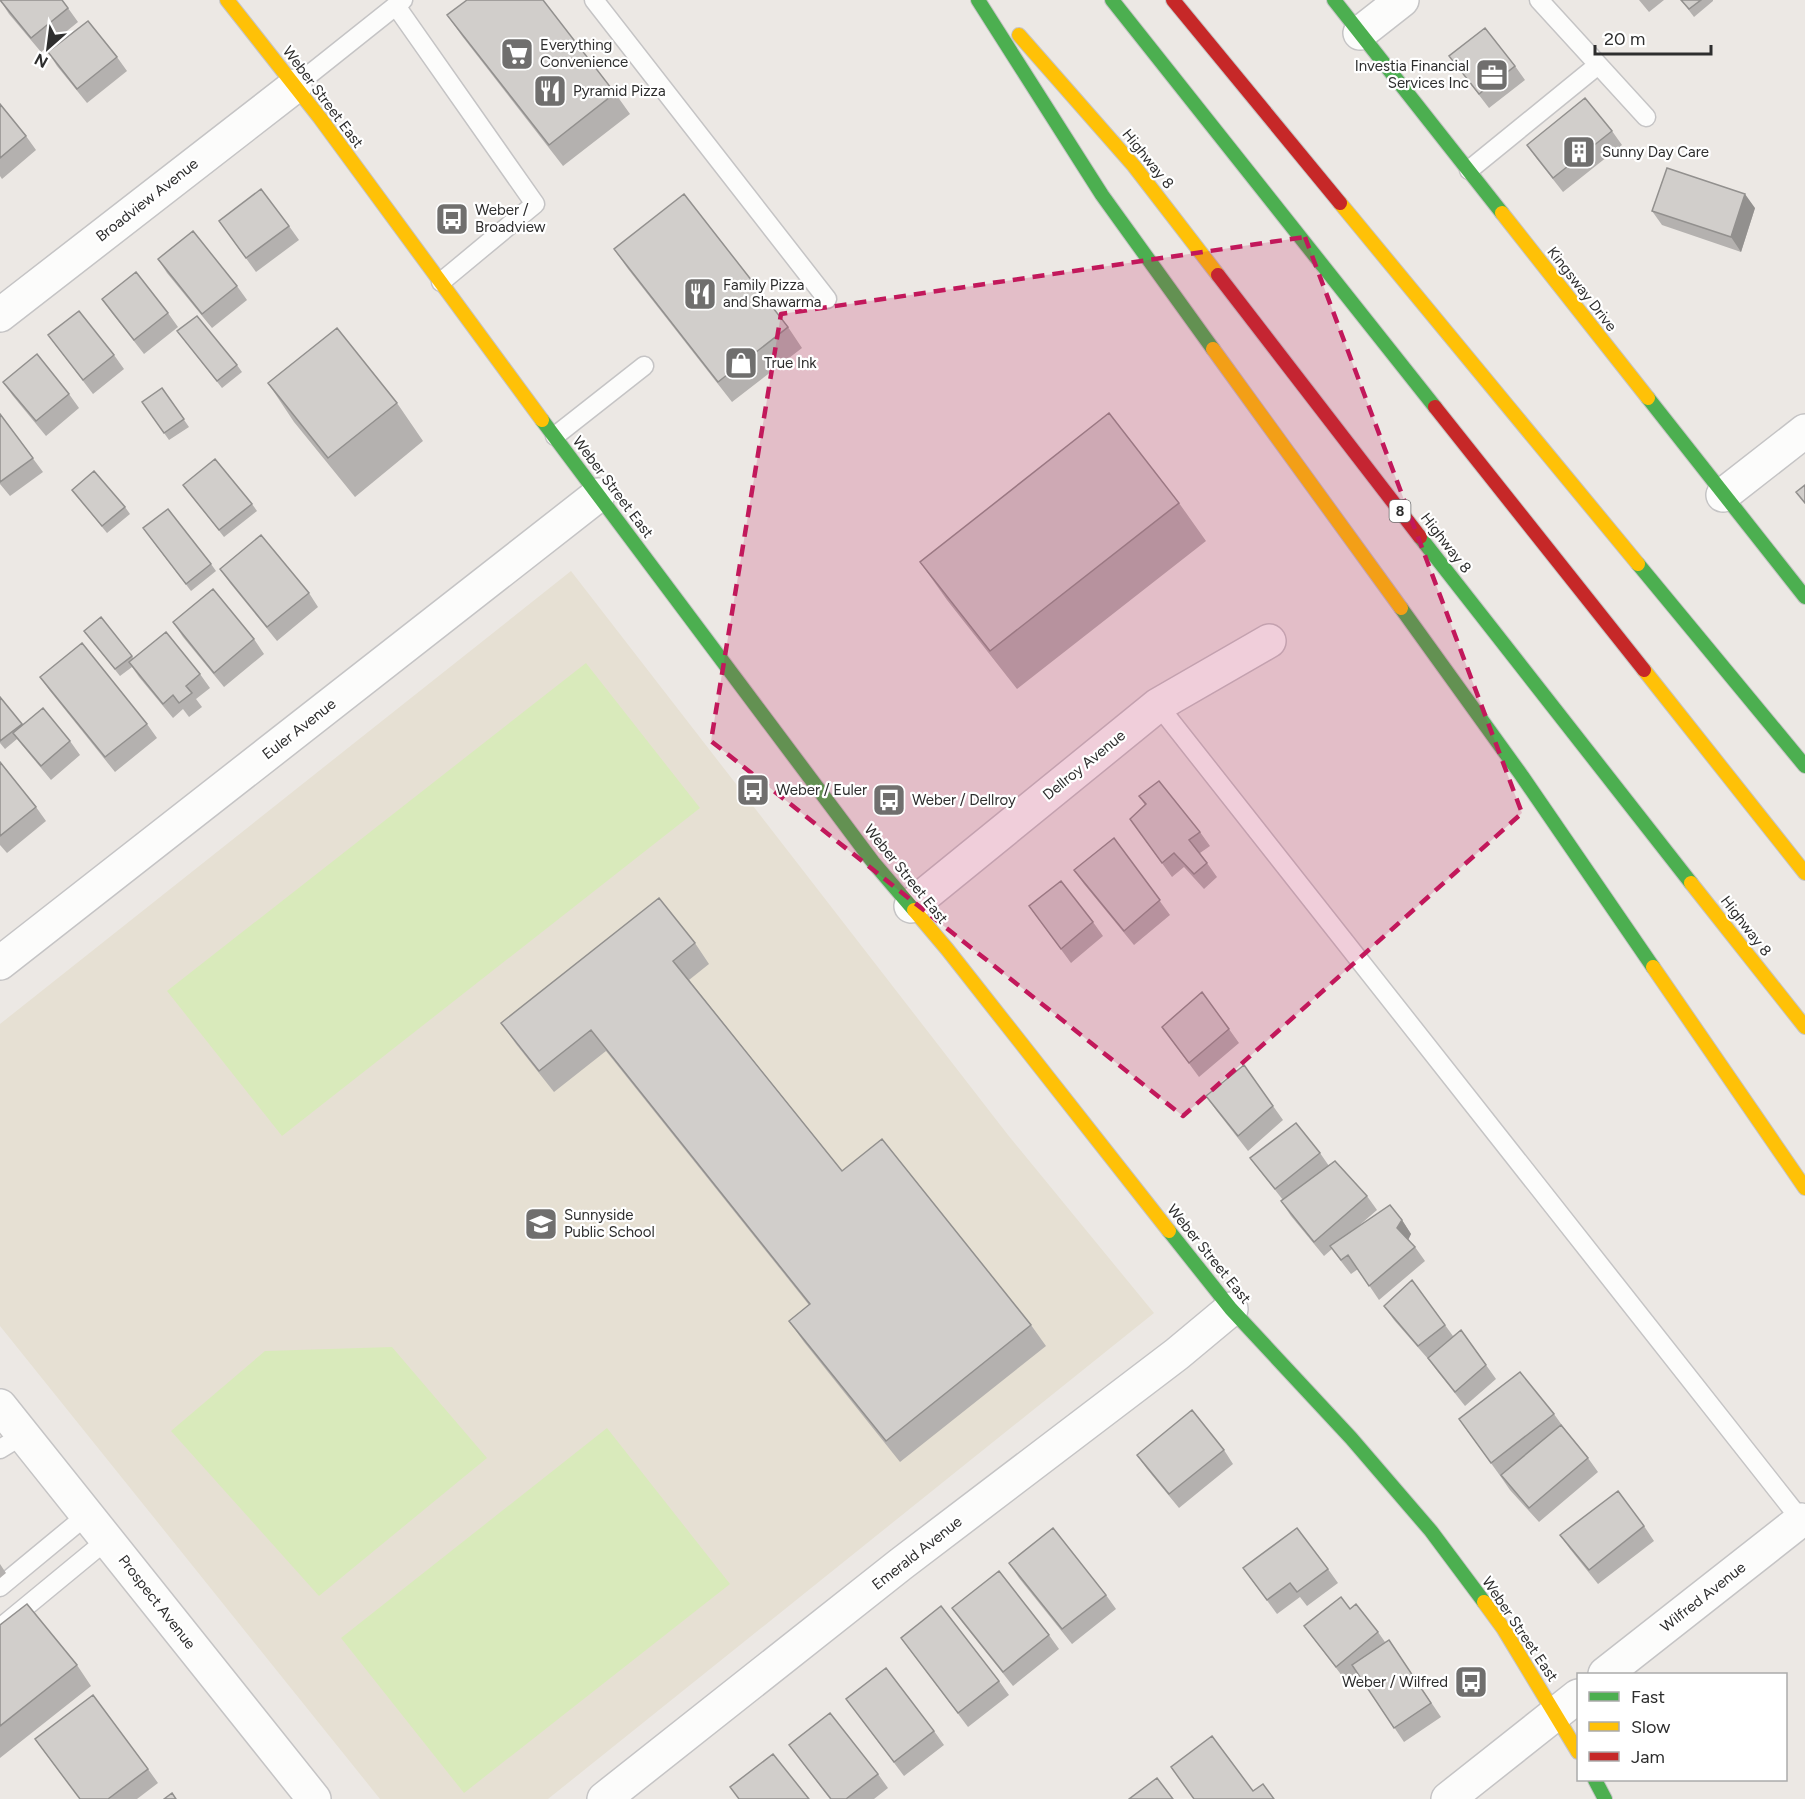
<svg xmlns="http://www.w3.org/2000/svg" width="1805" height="1799" viewBox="0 0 1805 1799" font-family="Figtree,sans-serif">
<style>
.education{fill:#e6e0d3}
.pitch{fill:#d9eabb}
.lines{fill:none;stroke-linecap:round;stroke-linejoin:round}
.lane-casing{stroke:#c5c4c5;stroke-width:21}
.street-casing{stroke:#c5c4c5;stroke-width:36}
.fast-casing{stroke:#c5c4c5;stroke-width:16}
.slow-casing{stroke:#c5c4c5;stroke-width:16}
.jam-casing{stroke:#c5c4c5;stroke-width:16}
.lane{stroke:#fcfcfb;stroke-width:18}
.street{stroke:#fcfcfb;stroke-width:33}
.fast{stroke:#4caf50;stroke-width:14}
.slow{stroke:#ffc107;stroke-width:14}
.jam{stroke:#c62828;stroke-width:14}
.wall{fill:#b4b1af}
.shaded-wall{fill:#92908e}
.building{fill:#d1cecb;stroke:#92908e;stroke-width:1.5}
.marked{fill:#c2185b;fill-opacity:0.2;stroke:#c2185b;stroke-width:4.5;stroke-dasharray:12 8;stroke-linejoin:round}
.labels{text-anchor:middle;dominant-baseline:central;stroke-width:4.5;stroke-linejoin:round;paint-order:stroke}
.shield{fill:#fff;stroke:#6d6d6d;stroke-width:1.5}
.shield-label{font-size:14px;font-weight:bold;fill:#2e2e2e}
.poi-label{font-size:15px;fill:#2e2e2e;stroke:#fff;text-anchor:start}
.street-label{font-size:15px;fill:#2e2e2e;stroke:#fff}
</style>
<rect width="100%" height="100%" fill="#ece8e4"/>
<!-- education -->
<path class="education" d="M571,571L1008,1135L1154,1313L548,1799H380L0,1326V1024Z"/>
<!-- pitch -->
<path class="pitch" d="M586,663L700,808L282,1136L167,991Z
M392,1347L487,1458L319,1596L171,1431L265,1351Z
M607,1428L730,1584L464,1793L341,1638Z"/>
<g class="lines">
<!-- lane casing -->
<g class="lane-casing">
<path id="lane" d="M594,0L827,299
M1539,0L1646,117
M396,6L535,204L441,282
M295,86L403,0
M1469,170L1598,65
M555,436L644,366
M1158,705L1801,1520
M0,1449L23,1435
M0,1587L87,1515
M0,1628L108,1539"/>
</g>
<!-- street casing -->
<g class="street-casing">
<path id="street" d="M1360,33L1402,0
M0,315L295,86
M1723,495L1805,431
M911,906L1158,705L1269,641
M0,963L598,495
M0,1406L314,1799
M1605,1674L1801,1520
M604,1799L901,1564L1177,1354L1231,1309
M1448,1799L1578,1696"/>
</g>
<!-- fast casing -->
<g class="fast-casing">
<path id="fast" d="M978,0L1102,195L1213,349
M1112,0L1435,407
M1334,0L1502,213
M1648,398L1805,597
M542,420L873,862L914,910
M1420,537L1691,883
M1638,564L1805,766
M1401,608L1522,776L1653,967
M1169,1231L1231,1309L1351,1438L1431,1531L1484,1602
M1595,1780L1605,1799"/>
</g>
<!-- slow casing -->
<g class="slow-casing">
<path id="slow" d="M227,0L320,118L542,420
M1019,35L1134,166L1218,275
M1340,203L1638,564
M1502,213L1648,398
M1213,349L1401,608
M1644,670L1805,873
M1691,883L1805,1027
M914,910L947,949L1169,1231
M1653,967L1805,1188
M1484,1602L1503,1628L1578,1752"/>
</g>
<!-- jam casing -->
<g class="jam-casing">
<path id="jam" d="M1173,0L1340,203
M1218,275L1420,537
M1435,407L1644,670"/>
</g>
<!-- lane -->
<use href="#lane" class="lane"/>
<!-- street -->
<use href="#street" class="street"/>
<!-- fast -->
<use href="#fast" class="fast"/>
<!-- slow -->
<use href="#slow" class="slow"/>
<!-- jam -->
<use href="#jam" class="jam"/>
</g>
<!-- wall -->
<path class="wall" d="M0,0L68,8L78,22L41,52L9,14Z
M1639,0H1664L1649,12Z
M1681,0H1713V1L1694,17Z
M447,15L615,93L630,114L563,166L462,36Z
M48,52L117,57L127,71L87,103L57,66Z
M1449,56L1515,66L1525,80L1489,108Z
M0,104L26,136L36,150L2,179L0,176Z
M1612,131L1622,145L1563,192L1537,159L1527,145Z
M1755,208L1741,252L1662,225L1652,211Z
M219,221L289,226L299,240L256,272Z
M614,249L788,327L802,348L732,402L628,269Z
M158,259L237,286L247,300L212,328L167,273Z
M102,299L168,313L178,327L144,354L112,313Z
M177,331L237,365L242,372L222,388Z
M48,335L114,355L124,369L93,394Z
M3,382L69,394L79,408L46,436L13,396Z
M268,383L397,403L423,441L355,497L294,422Z
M162,388L189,427L169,440L142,402Z
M0,414L43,472L10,496L0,484Z
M183,485L252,504L257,511L224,537Z
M72,490L125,507L130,514L107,533Z
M1179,503L1206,541L1017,689L947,600L920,562Z
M148,535L211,564L216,571L191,591Z
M220,569L309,593L318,607L277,641L230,583Z
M101,617L134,659L200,674L210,688L196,699L202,707L189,717L183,709L173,718L139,677L132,667L120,676L84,631Z
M173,622L254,639L264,654L224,687L183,637Z
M40,677L147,724L157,738L115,772L50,691Z
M0,697L23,725L70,741L80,755L51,780L17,739L5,749L0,743Z
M0,762L36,807L46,821L7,853L0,845Z
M1139,796L1200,832L1210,846L1200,853L1217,877L1204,889L1184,867L1172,877L1130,819L1145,805Z
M1114,838L1170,915L1134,945L1084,884L1074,870Z
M1029,906L1093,922L1103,936L1071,963Z
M695,943L709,964L689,980L842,1171L1031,1325L1046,1346L900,1462L804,1342L789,1321L809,1305L606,1051L554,1092L516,1044L501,1023Z
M1162,1027L1229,1029L1239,1043L1199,1077Z
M1244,1065L1283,1120L1248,1151L1216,1110L1206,1096Z
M1320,1153L1329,1166L1367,1196L1377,1210L1355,1229L1402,1220L1411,1234L1408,1240L1415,1247L1425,1261L1379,1300L1358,1269L1351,1274L1340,1260L1332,1249L1324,1256L1291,1216L1281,1201L1283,1200L1250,1158Z
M1384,1306L1445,1325L1453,1336L1461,1330L1496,1379L1465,1406L1438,1372L1429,1360L1394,1320Z
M1554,1414L1564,1428L1588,1458L1598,1472L1539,1522L1510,1490L1501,1477L1459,1419Z
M1224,1450L1233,1464L1179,1508L1147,1469L1137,1455Z
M1644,1526L1654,1541L1598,1584L1570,1549L1560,1535Z
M1009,1563L1106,1595L1116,1609L1072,1644L1019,1578Z
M0,1564L6,1573L0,1578Z
M1243,1568L1328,1569L1338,1583L1307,1606L1300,1597L1277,1614Z
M952,1608L1049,1635L1059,1649L1013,1686L962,1622Z
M1350,1609L1378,1632L1385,1642L1389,1640L1441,1717L1404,1742L1357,1672L1346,1681L1304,1626Z
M0,1625L77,1665L91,1686L0,1758Z
M901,1638L999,1681L1009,1695L968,1727Z
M846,1699L934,1731L944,1745L904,1776Z
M35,1739L148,1769L158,1783L137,1799H80Z
M789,1745L878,1774L888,1788L874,1799H830Z"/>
<!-- shaded-wall -->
<path class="shaded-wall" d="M1745,194L1755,208L1741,252L1731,237Z
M1402,1220L1411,1234L1407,1242L1397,1228Z"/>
<!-- building -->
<path class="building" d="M0,0H62L68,8L31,38Z
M467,0H543L615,93L549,145L447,15Z
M1681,0H1701L1689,9Z
M88,21L117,57L77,89L48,52Z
M1485,28L1515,66L1479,94L1449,56Z
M1585,98L1612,131L1553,178L1527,145Z
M0,104L26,136L0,158Z
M1667,168L1745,194L1731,237L1652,211Z
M261,189L289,226L246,258L219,221Z
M684,194L788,327L718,382L614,249Z
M193,231L237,286L202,314L158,259Z
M136,272L168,313L134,340L102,299Z
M79,311L114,355L83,380L48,335Z
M197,316L237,365L217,381L177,331Z
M337,328L397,403L328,458L268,383Z
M37,354L69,394L36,421L3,382Z
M162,388L184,419L164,433L142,402Z
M1109,413L1179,503L990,651L920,562Z
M0,414L33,458L0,482Z
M215,459L252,504L219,530L183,485Z
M94,471L125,507L102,526L72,490Z
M1805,485V503L1796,492Z
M168,509L211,564L186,584L143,528Z
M261,535L309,593L267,627L220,569Z
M213,589L254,639L214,673L173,622Z
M101,617L132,656L115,669L84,631Z
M166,632L200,674L186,686L192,693L179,703L173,695L163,704L129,662Z
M82,643L147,724L105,757L40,677Z
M0,697L22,724L0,741Z
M43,708L70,741L41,766L13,733Z
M0,762L36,807L0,836Z
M1159,781L1200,832L1189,840L1207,863L1194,874L1174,853L1162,863L1130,819L1146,804L1139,796Z
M1114,838L1160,900L1124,931L1074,870Z
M1061,881L1093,922L1061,949L1029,906Z
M659,898L695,943L673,961L842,1171L882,1139L1031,1325L886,1441L789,1321L810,1304L591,1030L539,1071L501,1023Z
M1202,992L1229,1029L1189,1063L1162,1027Z
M1244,1065L1273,1106L1238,1136L1206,1096Z
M1296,1123L1320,1153L1275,1189L1250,1158Z
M1335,1161L1367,1196L1314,1242L1281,1201Z
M1390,1205L1402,1220L1397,1228L1415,1247L1369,1286L1348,1255L1341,1260L1330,1246Z
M1412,1280L1445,1325L1418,1346L1384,1306Z
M1461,1330L1486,1365L1455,1392L1428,1358Z
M1520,1372L1554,1414L1491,1463L1459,1419Z
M1192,1410L1224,1450L1169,1494L1137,1455Z
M1561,1425L1588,1458L1529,1508L1501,1475Z
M1618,1491L1644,1526L1589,1570L1560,1535Z
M1053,1528L1106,1595L1062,1629L1009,1563Z
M1297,1528L1328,1569L1297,1592L1290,1583L1267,1600L1243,1568Z
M999,1571L1049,1635L1003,1672L952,1608Z
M1341,1597L1350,1609L1356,1604L1378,1632L1336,1667L1304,1626Z
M27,1604L77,1665L0,1726V1625Z
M941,1606L999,1681L958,1713L901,1638Z
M1389,1640L1431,1703L1394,1728L1352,1665Z
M886,1668L934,1731L894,1762L846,1699Z
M93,1695L148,1769L108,1799H80L35,1739Z
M830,1713L878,1774L846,1799H831L789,1745Z
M1212,1736L1253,1791L1263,1784L1274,1799H1194L1171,1767Z
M773,1754L809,1799H739L730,1787Z
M1157,1778L1173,1799H1129Z
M172,1793L176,1799H164Z"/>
<!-- marked area -->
<path class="marked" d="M1305,237L1522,813L1183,1116L711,741L781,314Z"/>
<!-- icons -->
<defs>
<g id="supermarket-square" transform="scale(1.725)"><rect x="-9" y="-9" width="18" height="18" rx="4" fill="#706f6e" stroke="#fff"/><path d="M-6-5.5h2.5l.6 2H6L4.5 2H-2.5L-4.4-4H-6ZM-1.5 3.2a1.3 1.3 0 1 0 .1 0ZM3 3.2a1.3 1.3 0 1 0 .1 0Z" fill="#fff"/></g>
<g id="office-square" transform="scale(1.725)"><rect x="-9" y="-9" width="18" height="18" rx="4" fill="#706f6e" stroke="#fff"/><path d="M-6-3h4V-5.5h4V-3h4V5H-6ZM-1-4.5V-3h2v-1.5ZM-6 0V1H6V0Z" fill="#fff"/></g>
<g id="restaurant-square" transform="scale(1.725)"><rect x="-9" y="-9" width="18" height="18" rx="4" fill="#706f6e" stroke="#fff"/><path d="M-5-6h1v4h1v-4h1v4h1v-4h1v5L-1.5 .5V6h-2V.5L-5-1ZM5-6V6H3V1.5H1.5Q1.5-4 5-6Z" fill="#fff"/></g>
<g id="building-square" transform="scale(1.725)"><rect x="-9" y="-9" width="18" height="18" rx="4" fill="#706f6e" stroke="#fff"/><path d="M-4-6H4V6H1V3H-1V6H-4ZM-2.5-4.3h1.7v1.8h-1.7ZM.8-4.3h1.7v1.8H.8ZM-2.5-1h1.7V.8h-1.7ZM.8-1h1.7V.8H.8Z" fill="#fff"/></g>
<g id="bus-square" transform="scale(1.725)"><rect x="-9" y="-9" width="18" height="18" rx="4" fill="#706f6e" stroke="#fff"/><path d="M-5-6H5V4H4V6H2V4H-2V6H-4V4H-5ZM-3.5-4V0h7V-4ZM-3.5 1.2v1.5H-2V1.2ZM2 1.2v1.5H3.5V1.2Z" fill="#fff"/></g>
<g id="shop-square" transform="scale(1.725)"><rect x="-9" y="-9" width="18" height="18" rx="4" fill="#706f6e" stroke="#fff"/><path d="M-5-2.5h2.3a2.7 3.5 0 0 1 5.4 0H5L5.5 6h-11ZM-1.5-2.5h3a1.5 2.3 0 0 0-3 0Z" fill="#fff"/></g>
<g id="school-square" transform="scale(1.725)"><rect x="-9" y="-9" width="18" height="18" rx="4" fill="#706f6e" stroke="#fff"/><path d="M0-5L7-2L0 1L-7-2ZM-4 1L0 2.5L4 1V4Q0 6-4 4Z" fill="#fff"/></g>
</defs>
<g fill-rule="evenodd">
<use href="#supermarket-square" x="517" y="54"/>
<use href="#office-square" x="1492" y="75"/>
<use href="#restaurant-square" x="550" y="91"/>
<use href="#building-square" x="1579" y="152"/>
<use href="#bus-square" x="452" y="219"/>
<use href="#restaurant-square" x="700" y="294"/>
<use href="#shop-square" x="741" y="363"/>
<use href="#bus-square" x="753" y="790"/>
<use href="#bus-square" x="889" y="800"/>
<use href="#school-square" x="541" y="1224"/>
<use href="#bus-square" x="1471" y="1682"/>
</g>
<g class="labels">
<!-- shield labels -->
<rect class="shield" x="1389.5" y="500" width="21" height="22" rx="4.5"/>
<g class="shield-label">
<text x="1400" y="511">8</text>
</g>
<!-- poi labels -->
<g class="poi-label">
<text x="540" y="45">Everything<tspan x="540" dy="17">Convenience</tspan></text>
<text x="1469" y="66" text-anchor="end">Investia Financial<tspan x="1469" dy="17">Services Inc</tspan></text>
<text x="573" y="91">Pyramid Pizza</text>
<text x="1602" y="152">Sunny Day Care</text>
<text x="475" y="210">Weber /<tspan x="475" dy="17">Broadview</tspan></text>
<text x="723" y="285">Family Pizza<tspan x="723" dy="17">and Shawarma</tspan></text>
<text x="764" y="363">True Ink</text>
<text x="776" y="790">Weber / Euler</text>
<text x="912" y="800">Weber / Dellroy</text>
<text x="564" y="1215">Sunnyside<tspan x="564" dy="17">Public School</tspan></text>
<text x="1448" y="1682" text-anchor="end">Weber / Wilfred</text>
</g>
<!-- street labels -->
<g class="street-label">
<text transform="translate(323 97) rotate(53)">Weber Street East</text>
<text transform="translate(1148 159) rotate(51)">Highway 8</text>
<text transform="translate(147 200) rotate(-38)">Broadview Avenue</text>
<text transform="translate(1582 289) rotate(52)">Kingsway Drive</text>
<text transform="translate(613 487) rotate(53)">Weber Street East</text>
<text transform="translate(1446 543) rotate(52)">Highway 8</text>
<text transform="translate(299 729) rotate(-38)">Euler Avenue</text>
<text transform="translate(1084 765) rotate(-39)">Dellroy Avenue</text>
<text transform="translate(906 874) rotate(51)">Weber Street East</text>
<text transform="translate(1746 926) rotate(52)">Highway 8</text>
<text transform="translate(1209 1254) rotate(51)">Weber Street East</text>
<text transform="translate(917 1553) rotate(-38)">Emerald Avenue</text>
<text transform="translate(1703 1597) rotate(-38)">Wilfred Avenue</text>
<text transform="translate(157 1602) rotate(52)">Prospect Avenue</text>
<text transform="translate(1520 1629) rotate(56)">Weber Street East</text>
</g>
</g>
<!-- legend -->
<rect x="1577" y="1673" width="210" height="108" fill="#ffffff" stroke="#ababab" stroke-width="1.5"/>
<rect x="1589" y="1692" width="30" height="9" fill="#4caf50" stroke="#ababab" stroke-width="1.5"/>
<text x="1631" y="1703" font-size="18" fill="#2e2e2e">Fast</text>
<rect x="1589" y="1722" width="30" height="9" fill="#ffc107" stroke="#ababab" stroke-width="1.5"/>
<text x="1631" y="1733" font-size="18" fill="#2e2e2e">Slow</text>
<rect x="1589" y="1752" width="30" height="9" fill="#c62828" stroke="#ababab" stroke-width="1.5"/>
<text x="1631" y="1763" font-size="18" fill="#2e2e2e">Jam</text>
<!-- north arrow -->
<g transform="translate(48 48) rotate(208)" stroke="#ffffff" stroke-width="4.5" paint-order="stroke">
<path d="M0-4.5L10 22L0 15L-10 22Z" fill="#2e2e2e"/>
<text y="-9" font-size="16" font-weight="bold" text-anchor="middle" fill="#2e2e2e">N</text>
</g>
<!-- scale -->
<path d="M1595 45v9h116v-9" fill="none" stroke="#2e2e2e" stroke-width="3"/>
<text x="1604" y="45" font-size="18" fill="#2e2e2e" stroke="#ffffff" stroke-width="4.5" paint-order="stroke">20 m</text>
</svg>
